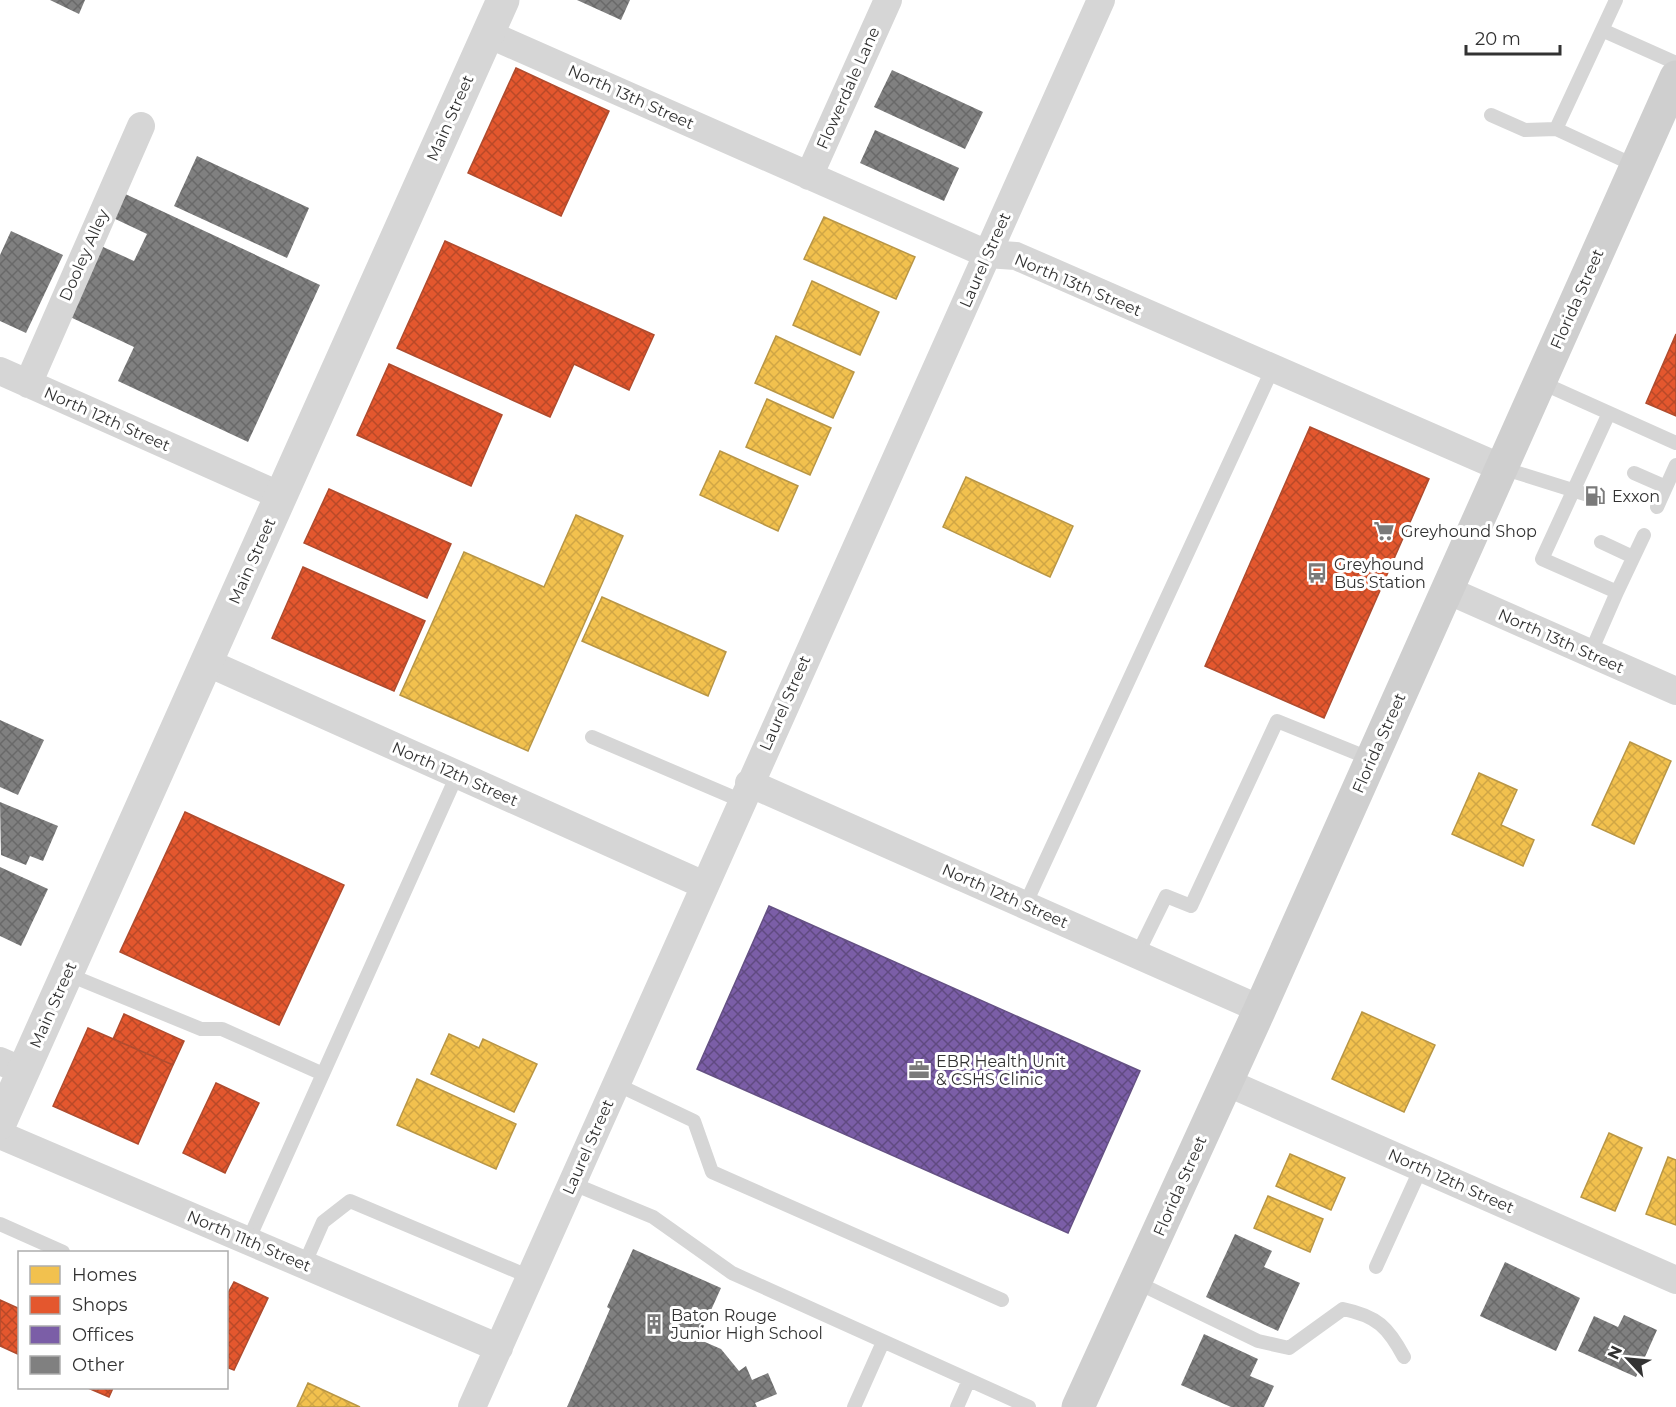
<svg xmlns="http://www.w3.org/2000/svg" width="1676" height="1407" viewBox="0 0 1676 1407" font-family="Montserrat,sans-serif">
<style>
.homes{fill:url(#homes-cross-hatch);stroke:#b89646;stroke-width:1.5}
.shops{fill:url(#shops-cross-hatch);stroke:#af4c2f;stroke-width:1.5}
.offices{fill:url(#offices-cross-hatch);stroke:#655184;stroke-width:1.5}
.building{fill:url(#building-cross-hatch)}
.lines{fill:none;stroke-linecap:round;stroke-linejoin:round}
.service{stroke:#d6d6d6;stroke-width:14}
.minor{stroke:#d6d6d6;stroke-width:28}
.tertiary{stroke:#d6d6d6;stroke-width:33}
.secondary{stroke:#cfcfcf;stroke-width:33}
.labels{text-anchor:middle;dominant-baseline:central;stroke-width:6;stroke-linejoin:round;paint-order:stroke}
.street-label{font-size:16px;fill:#323232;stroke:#fff}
.poi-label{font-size:16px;fill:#323232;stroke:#fff;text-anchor:start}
</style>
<defs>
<pattern id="homes-cross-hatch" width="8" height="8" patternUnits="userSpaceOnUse" patternTransform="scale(1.5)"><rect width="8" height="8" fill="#f2c14e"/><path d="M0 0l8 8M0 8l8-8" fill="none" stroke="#d0a645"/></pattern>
<pattern id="shops-cross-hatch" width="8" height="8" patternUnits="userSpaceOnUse" patternTransform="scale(1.5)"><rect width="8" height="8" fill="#e4572e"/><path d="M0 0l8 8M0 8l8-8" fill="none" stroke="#b94928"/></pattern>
<pattern id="offices-cross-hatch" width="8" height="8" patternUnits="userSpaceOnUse" patternTransform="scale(1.5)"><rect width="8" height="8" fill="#7b5ea7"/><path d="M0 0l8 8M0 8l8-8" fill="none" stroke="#604a81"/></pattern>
<pattern id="building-cross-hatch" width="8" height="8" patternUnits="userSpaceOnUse" patternTransform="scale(1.5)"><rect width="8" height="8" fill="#808080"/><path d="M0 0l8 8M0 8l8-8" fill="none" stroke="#696969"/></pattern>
</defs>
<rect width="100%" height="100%" fill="#fff"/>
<!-- homes -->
<path class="homes" d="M824,217L915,257L896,299L804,259Z
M812,281L879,312L860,355L793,325Z
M776,336L854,372L833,418L755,383Z
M767,399L831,428L810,475L746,447Z
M720,451L798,486L778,531L700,495Z
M966,477L1073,526L1050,577L943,527Z
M576,515L623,536L528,751L400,695L464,552L544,587Z
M602,597L726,652L708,696L582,641Z
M1630,742L1671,761L1634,844L1592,825Z
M1479,773L1517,790L1501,825L1534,840L1523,866L1452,834Z
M1362,1012L1435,1045L1404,1112L1332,1079Z
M449,1034L479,1048L483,1039L537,1064L514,1112L431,1074Z
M417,1079L516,1124L496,1169L397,1125Z
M1609,1133L1642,1148L1615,1211L1581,1197Z
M1290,1154L1345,1178L1331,1210L1276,1186Z
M1668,1157L1676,1160V1225L1646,1214Z
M1268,1196L1323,1219L1310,1252L1254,1228Z
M308,1383L360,1407H297Z"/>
<!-- shops -->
<path class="shops" d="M516,68L609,111L561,216L468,173Z
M445,241L654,335L629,390L574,364L550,417L397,348Z
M1676,334V416L1646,403Z
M389,364L502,415L471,486L357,435Z
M1310,427L1429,479L1324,718L1205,666Z
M329,489L451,544L427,598L304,543Z
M303,567L425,621L394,691L272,638Z
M185,812L344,885L279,1025L120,952Z
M124,1014L184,1041L173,1065L113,1039Z
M88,1028L173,1065L138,1144L53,1106Z
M216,1083L259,1103L225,1173L183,1153Z
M234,1282L268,1298L234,1370L226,1367V1297Z
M0,1300L20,1309V1355L0,1346Z
M88,1388H113L109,1397Z"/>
<!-- offices -->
<path class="offices" d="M769,906L1140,1071L1068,1233L697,1069Z"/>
<!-- building -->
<path class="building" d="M50,0H85L79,14Z
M577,0H630L621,20Z
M892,70L983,112L965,149L874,107Z
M875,130L959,168L944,201L860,163Z
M197,156L309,208L287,258L174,206Z
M121,192L320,285L248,442L118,381L134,347L68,316L101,246L134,261L147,234L109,216Z
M11,231L63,255L26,333L0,321V255Z
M0,720L44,740L18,795L0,787Z
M0,802L58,826L43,861L30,856L26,865L1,855Z
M0,867L48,889L21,946L0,936Z
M1235,1234L1272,1251L1264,1267L1300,1283L1278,1331L1206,1297Z
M633,1249L721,1288L698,1339L721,1349L739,1371L746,1366L752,1380L768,1373L777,1394L755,1403L757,1407H567L610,1309L607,1307Z
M1505,1262L1580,1298L1556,1351L1480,1316Z
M1624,1315L1657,1330L1636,1377L1578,1351L1594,1316L1618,1327Z
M1204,1334L1258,1359L1250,1376L1274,1386L1264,1407H1231L1181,1385Z"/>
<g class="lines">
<!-- service -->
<path class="service" d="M1616,0L1556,129L1636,166
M1602,30L1676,63
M1491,115L1525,130L1556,129
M1540,382L1676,443
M1502,468L1585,494
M1634,473L1666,487
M1657,507L1676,465
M1601,542L1633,557
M1617,592L1644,535
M1590,654L1617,592L1542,559L1609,413
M592,737L742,801
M1025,905L1272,370
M1137,955L1166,896L1191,906L1277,721L1371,759
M67,974L201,1029H222L323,1074
M616,1084L694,1121L712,1172L1002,1300
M571,1183L653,1217L732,1273L1029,1407
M0,1224L63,1252
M248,1241L457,775
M304,1265L323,1222L350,1201L530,1277
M1376,1267L1421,1168
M1136,1282L1258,1341L1289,1348L1343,1309C1377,1316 1388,1327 1404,1357
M854,1407L883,1342
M957,1407L969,1380"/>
<!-- minor -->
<path class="minor" d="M488,34L987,254L1016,256L1502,468
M809,176L888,0
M0,371L281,496
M28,384L141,126
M1447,590L1676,691
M206,662L704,885
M749,783L1260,1009
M0,1061L23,1071
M1226,1082L1676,1280
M0,1135L499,1348
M472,1407L1101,0"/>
<!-- tertiary -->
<path class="tertiary" d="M0,1123L503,0"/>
<!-- secondary -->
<path class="secondary" d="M1078,1407L1260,1009L1676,77"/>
</g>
<!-- icons -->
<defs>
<g id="fuel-bare" transform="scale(1.62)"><path d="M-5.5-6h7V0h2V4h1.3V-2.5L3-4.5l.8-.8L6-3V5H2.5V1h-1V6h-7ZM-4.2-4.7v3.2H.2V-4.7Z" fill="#7a7a7a" stroke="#fff" stroke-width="2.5" paint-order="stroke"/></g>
<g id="supermarket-bare" transform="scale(1.62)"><path d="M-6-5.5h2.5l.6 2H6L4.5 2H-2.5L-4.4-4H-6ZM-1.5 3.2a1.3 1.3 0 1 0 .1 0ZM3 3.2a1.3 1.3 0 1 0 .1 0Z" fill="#7a7a7a" stroke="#fff" stroke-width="2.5" paint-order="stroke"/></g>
<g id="bus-bare" transform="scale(1.62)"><path d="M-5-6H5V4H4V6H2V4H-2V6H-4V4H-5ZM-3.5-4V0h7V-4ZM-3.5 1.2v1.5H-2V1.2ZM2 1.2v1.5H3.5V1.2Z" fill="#7a7a7a" stroke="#fff" stroke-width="2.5" paint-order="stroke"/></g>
<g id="office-bare" transform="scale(1.62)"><path d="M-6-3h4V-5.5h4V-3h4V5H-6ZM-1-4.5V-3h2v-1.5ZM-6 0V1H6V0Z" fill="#7a7a7a" stroke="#fff" stroke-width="2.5" paint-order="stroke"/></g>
<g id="building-bare" transform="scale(1.62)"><path d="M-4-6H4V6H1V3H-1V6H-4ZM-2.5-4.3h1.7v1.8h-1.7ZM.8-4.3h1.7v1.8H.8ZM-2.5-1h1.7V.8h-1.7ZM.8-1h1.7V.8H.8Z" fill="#7a7a7a" stroke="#fff" stroke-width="2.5" paint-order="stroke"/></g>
</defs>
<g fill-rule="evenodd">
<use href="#fuel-bare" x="1595" y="496"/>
<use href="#supermarket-bare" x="1384" y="531"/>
<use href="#bus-bare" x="1317" y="573"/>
<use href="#office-bare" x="919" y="1070"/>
<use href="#building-bare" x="654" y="1324"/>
</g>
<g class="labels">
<!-- street labels -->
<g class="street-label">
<text transform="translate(848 88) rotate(-66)">Flowerdale Lane</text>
<text transform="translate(631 97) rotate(24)">North 13th Street</text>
<text transform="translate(450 118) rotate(-66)">Main Street</text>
<text transform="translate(84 255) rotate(-66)">Dooley Alley</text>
<text transform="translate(985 260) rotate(-66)">Laurel Street</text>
<text transform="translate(1078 285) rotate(23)">North 13th Street</text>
<text transform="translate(1577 299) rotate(-66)">Florida Street</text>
<text transform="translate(107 419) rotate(24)">North 12th Street</text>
<text transform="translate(252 561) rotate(-66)">Main Street</text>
<text transform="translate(1561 641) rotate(24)">North 13th Street</text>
<text transform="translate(785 703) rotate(-66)">Laurel Street</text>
<text transform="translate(1379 743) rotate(-66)">Florida Street</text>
<text transform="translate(455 774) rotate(24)">North 12th Street</text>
<text transform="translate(1005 896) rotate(24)">North 12th Street</text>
<text transform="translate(53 1005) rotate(-66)">Main Street</text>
<text transform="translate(588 1147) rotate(-66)">Laurel Street</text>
<text transform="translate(1451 1181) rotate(24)">North 12th Street</text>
<text transform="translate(1180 1186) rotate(-66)">Florida Street</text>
<text transform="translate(249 1241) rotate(23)">North 11th Street</text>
</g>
<!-- poi labels -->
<g class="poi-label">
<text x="1612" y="496">Exxon</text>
<text x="1401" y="531">Greyhound Shop</text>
<text x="1334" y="564">Greyhound<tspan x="1334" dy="18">Bus Station</tspan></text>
<text x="936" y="1061">EBR Health Unit<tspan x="936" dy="18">&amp; CSHS Clinic</tspan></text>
<text x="671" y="1315">Baton Rouge<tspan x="671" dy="18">Junior High School</tspan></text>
</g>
</g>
<!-- legend -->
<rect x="18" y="1251" width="210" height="138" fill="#ffffff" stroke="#adadad" stroke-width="1.5"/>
<rect x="30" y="1266" width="30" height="18" fill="#f2c14e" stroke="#adadad" stroke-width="1.5"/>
<text x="72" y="1281" font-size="18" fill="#323232">Homes</text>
<rect x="30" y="1296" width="30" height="18" fill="#e4572e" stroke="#adadad" stroke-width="1.5"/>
<text x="72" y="1311" font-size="18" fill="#323232">Shops</text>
<rect x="30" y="1326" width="30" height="18" fill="#7b5ea7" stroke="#adadad" stroke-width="1.5"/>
<text x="72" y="1341" font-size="18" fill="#323232">Offices</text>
<rect x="30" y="1356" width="30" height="18" fill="#808080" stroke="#adadad" stroke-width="1.5"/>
<text x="72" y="1371" font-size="18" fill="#323232">Other</text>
<!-- north arrow -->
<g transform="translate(1628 1359) rotate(296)" stroke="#ffffff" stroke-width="4.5" paint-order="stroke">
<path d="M0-4.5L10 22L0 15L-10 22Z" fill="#323232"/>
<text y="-9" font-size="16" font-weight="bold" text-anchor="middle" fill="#323232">N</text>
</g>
<!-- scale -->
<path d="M1466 45v9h94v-9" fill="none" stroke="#323232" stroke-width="3"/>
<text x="1475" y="45" font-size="18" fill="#323232" stroke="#ffffff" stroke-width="4.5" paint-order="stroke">20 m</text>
</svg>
